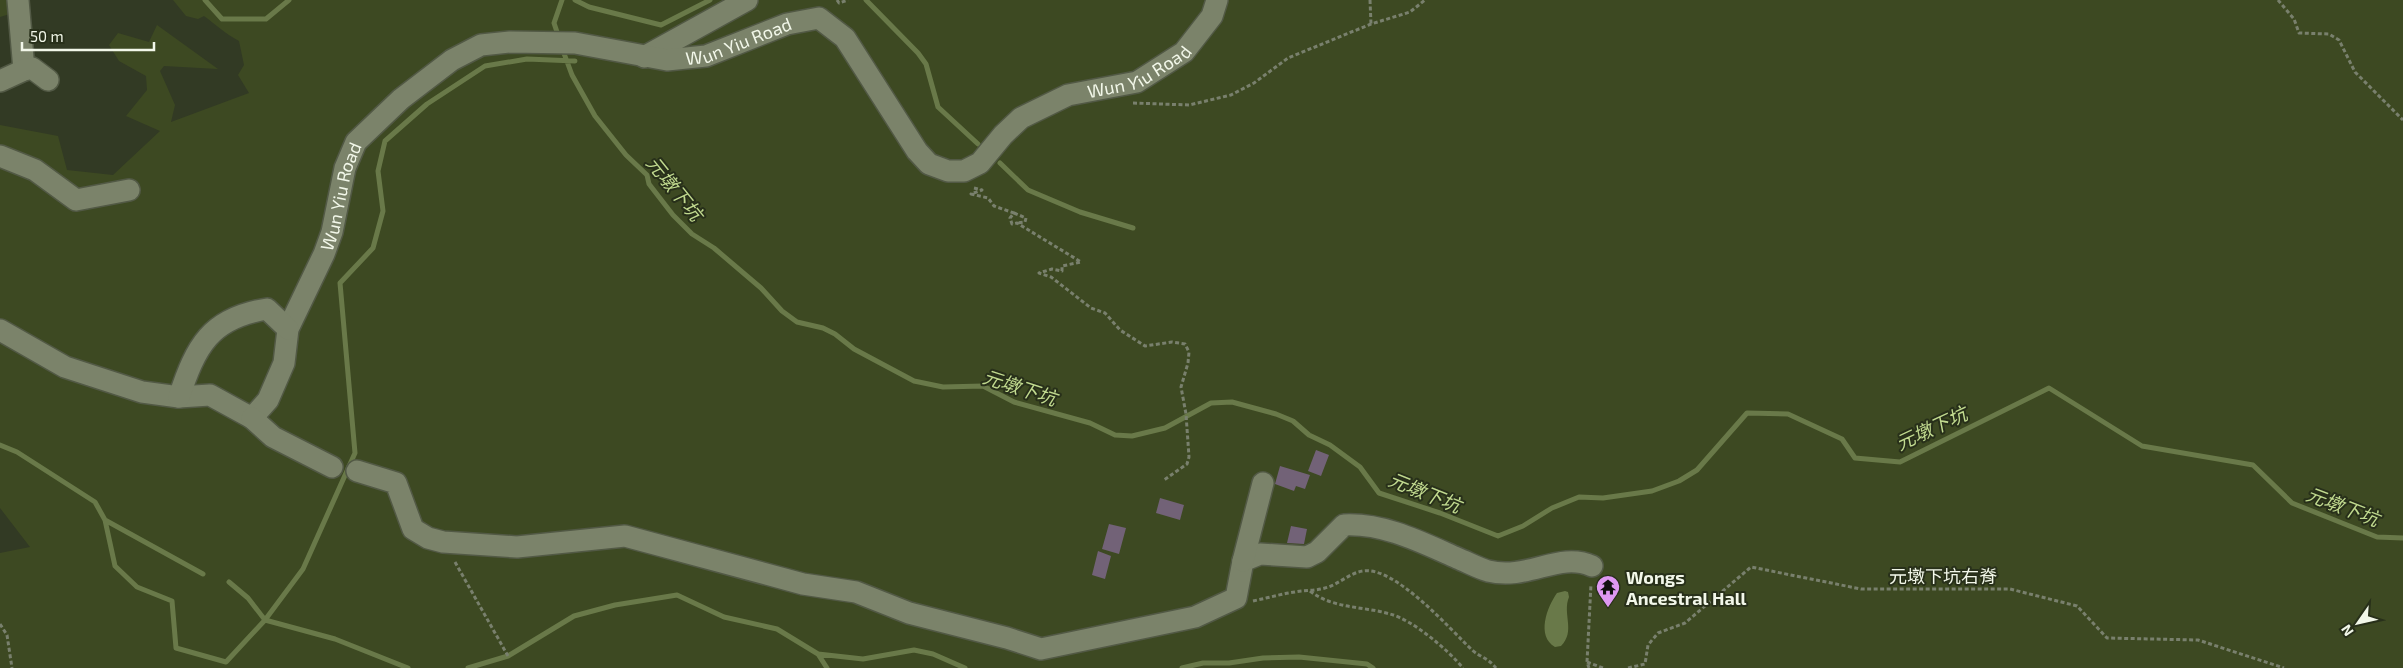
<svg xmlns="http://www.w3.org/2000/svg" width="2403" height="668" viewBox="0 0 2403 668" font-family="'Exo 2','Noto Sans TC',sans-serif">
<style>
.green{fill:#3d4922}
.water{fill:#697949}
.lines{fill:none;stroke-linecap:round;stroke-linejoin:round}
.stream{stroke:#697949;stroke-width:5}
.building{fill:#726277}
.minor-casing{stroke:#525945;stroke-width:24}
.path{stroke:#79806d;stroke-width:3;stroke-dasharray:4 2.5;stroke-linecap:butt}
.minor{stroke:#7b836a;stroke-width:21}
.labels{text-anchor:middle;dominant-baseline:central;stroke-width:4;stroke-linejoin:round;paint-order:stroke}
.street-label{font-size:18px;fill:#f2f7e9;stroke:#28301a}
.poi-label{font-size:18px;font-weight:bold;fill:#f2f7e9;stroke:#28301a;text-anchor:start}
.water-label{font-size:19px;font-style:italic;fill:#c1da8f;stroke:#28301a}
</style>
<rect width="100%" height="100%" fill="#323a24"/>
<!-- green -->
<path class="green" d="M0,0H21L29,8L0,17Z
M173,0H2403V668H0V553L30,547L0,508V125L58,136L67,170L113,175L160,131L126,116L147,90L146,76L119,61L109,45L118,33L149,42L157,25L218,69L164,66L160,71L175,105L171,122L249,93L238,75L244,65L239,41C226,34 216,25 204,16L198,19L186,16Z"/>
<!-- water -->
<path class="water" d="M1565,591L1568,592L1569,597C1562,614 1576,631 1561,646L1555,647C1536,636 1547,607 1557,593Z"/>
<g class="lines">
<!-- stream -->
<path class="stream" d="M205,0L222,19H266L289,0
M575,0L589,7L661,25L710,0
M866,0L918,53L926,64L938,107L978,144
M559,38L554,23L562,0
M562,48L572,75L595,116L626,155L647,175L649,184L673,215L692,234L714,248L761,288L782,311L797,322L823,328L835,334L854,349L914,381L943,387L983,386L1014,402L1090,423L1115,435L1132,436L1165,428L1211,403L1232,402L1276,414L1293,421L1309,435L1330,445L1360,467L1379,493L1440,513L1498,536L1523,526L1552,508L1579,497L1603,498L1652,491L1679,481L1697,470L1747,413L1788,414L1842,439L1855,458L1900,462L2049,388L2142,446L2253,465L2292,503L2377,537L2403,538
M1000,163L1028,190L1080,212L1133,228
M0,445L17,452L95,502L105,520L203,574
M105,520L115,566L137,587L172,601L176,648L226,662L265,620L303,569L355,453L340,283L373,248L383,211L378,171L385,141L427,104L485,66L527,59L575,61
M229,582L248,598L265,620L335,639L408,668
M818,654L827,668
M468,668L508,656L574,616L615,605L677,595L724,617L777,629L818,654L863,659L914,650L933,654L965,668
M1182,668L1203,663H1229L1263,658L1299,657L1367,664L1373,668"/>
</g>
<!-- building -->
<path class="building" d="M1316,450L1329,455L1321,476L1308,471Z
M1280,466L1310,475L1305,489L1296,486L1294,491L1275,484Z
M1160,498L1184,505L1180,520L1156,513Z
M1109,524L1126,528L1119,554L1102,549Z
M1291,526L1307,529L1304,544L1287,543Z
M1098,551L1111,556L1105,579L1092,575Z"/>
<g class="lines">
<!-- minor casing -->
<g class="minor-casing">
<g id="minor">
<path d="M18,0L24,70"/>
<path d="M644,57L747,0"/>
<path d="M0,81L24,70L32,68L48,80"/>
<path d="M0,156L35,170L76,200L129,190"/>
<path id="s1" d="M0,330L65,367L142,392L179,397L210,395L252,418L268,400L284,363L288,329L324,254L332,232L345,168L356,142L401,99L452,60L481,45L510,42L575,43L667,60L706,56L787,24L819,18L845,38L917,151L929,164L948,171H964L980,163L1003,135L1021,118L1068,95L1137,82L1184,52L1212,16L1217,0"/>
<path d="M179,397C196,346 210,318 267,309L288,329"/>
<path d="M252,418L273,437L332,467"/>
<path d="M357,471L396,483L413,529L428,538L443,542L517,547L625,536L803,584L856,592L909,613L1007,638L1041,649L1195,617L1236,598L1243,561L1260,554L1307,557L1317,552L1344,525C1384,523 1421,542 1457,558C1467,562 1478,568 1488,571C1528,581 1559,551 1592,566"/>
<path d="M1243,561L1263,483"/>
</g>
</g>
<!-- path -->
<path class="path" d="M837,0L839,3L848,0
M1370,0L1371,24
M2278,0L2294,19L2299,33L2329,34L2339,40L2355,72L2403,120
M1133,103L1189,105L1231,95L1254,83L1288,58L1371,24L1410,12L1425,0
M974,188L982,190L971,194L988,198L994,206L1014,213L1010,218L1012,224L1017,223L1081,262L1062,266V271L1052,269L1039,273L1051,277L1091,308L1105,313L1120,330L1145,346L1172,342L1185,344L1189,352L1188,363L1181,387L1186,414L1189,457L1187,464L1164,480
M1014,213L1026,218L1025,222L1017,223
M455,562L508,656
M1310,591C1333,609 1363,606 1390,614C1413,620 1448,650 1463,668
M1253,601C1267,598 1281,594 1295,592C1305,590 1315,591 1325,588C1338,585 1349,573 1363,571C1395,566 1450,629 1472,650C1480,657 1488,658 1496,668
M0,624L7,635L12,668
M1587,662L1603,668
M1589,668L1587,662L1591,584
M1628,668L1645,664L1648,645L1658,633L1685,623L1751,567L1861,589H2010L2077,606L2107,638L2198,640L2284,668"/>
<!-- minor -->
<use href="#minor" class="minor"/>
</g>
<!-- icons -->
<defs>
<g id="temple-pin" transform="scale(1.25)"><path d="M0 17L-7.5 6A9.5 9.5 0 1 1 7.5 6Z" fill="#de98f2" stroke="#28301a"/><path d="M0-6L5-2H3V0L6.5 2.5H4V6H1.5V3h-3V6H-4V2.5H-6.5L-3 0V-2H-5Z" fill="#111"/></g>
</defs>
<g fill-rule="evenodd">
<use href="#temple-pin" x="1608" y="587"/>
</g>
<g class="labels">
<!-- street labels -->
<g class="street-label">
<text stroke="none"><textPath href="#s1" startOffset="992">Wun Yiu Road</textPath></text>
<text stroke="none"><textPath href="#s1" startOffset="1504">Wun Yiu Road</textPath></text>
<text stroke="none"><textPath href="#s1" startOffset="514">Wun Yiu Road</textPath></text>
<text x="1943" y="576">元墩下坑右脊</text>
</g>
<!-- poi labels -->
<g class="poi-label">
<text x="1626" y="577">Wongs<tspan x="1626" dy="21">Ancestral Hall</tspan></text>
</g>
<!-- water labels -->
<g class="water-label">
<text transform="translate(675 188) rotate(51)">元墩下坑</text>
<text transform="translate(1020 387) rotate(18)">元墩下坑</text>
<text transform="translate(1931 428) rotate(-25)">元墩下坑</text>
<text transform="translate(1425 492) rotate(22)">元墩下坑</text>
<text transform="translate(2343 506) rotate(21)">元墩下坑</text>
</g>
</g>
<!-- north arrow -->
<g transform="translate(2358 623) rotate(236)" stroke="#28301a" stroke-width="4" paint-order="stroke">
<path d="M0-4L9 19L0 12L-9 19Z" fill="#f2f7e9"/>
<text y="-8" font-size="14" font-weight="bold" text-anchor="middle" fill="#f2f7e9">N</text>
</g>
<!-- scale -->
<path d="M22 42v8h132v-8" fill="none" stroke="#f2f7e9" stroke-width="2.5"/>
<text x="30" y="42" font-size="15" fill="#f2f7e9" stroke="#28301a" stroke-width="4" paint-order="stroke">50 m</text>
</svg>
